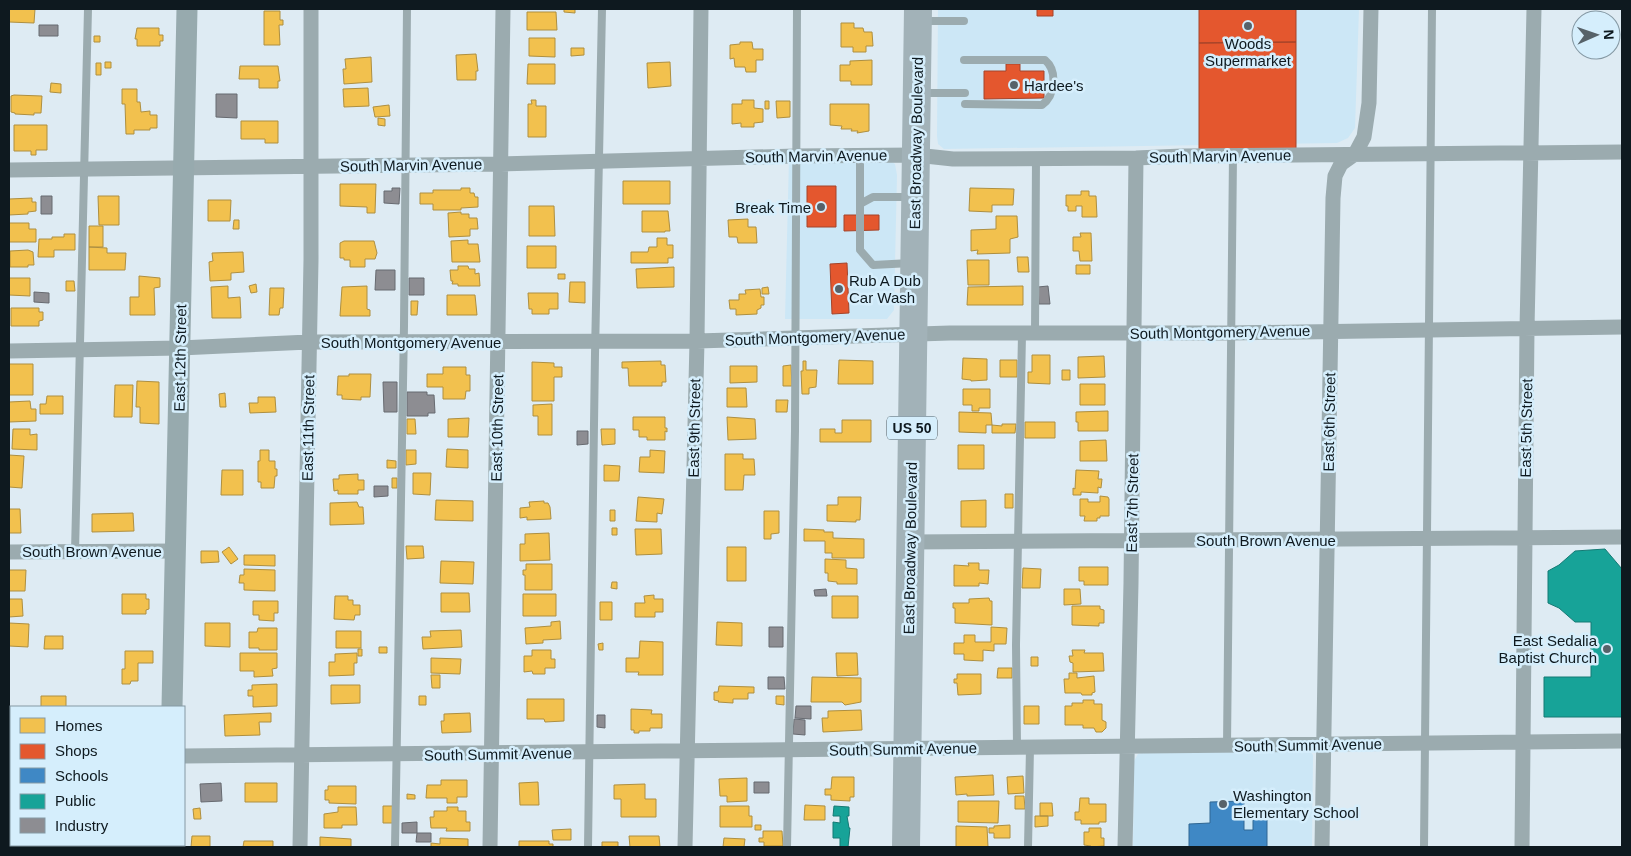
<svg xmlns="http://www.w3.org/2000/svg" width="1631" height="856" viewBox="0 0 1631 856" font-family="Helvetica,sans-serif">
<style>
.built{fill:#cce7f6}
.homes{fill:#f2c14e;stroke:#ae8f40}
.shops{fill:#e4572e;stroke:#a4442a}
.schools{fill:#3f88c5;stroke:#306793}
.public{fill:#17a398;stroke:#147a74}
.industry{fill:#8d8d92;stroke:#676a70}
.lines{fill:none;stroke-linecap:round;stroke-linejoin:round}
.lane{stroke:#9babaf;stroke-width:8}
.street{stroke:#9babaf;stroke-width:15}
.secondary{stroke:#97aaae;stroke-width:21}
.highway{stroke:#a2b2b8;stroke-width:28}
.poi-dot{fill:#576269;stroke:#d5eefc;stroke-width:2}
.labels{text-anchor:middle;dominant-baseline:central;stroke-width:5;stroke-linejoin:round;paint-order:stroke}
.shield{fill:#d5eefc;stroke:#4a5961;stroke-width:1}
.shield-label{font-size:14px;font-weight:bold;fill:#0e191f}
.poi-label{font-size:15px;fill:#0e191f;stroke:#d5eefc;text-anchor:start}
.street-label{font-size:15px;fill:#0e191f;stroke:#d5eefc}
</style>
<rect width="100%" height="100%" fill="#deebf3"/>
<!-- built -->
<path class="built" d="M938,9H1359L1355,128L1348,138L1337,143L944,149L938,144L937,136Z
M789,158L887,159L895,164L897,175L894,310L887,319H785Z
M1309,750L1313,755L1312,847H1133L1134,761L1138,754L1145,752Z"/>
<!-- homes -->
<path class="homes" d="M9,9H35L34,23L9,22Z
M564,9H575V13L564,12Z
M264,11H280V20H283V25H279L280,45H264Z
M527,12H556L557,30H527Z
M841,23H854V28H863L864,32H872L873,46H866V52H853V47H841Z
M137,28H159V35H163V41H160V46H137V39H135Z
M94,36H100V42H94Z
M529,38H555V57L529,56Z
M740,42H752L753,49H763V60H756V72H746L745,67H735L734,58L730,59V45L740,44Z
M571,48H584V55L571,56Z
M476,54L478,71H476V80H457L456,55Z
M371,57L372,82L344,84L343,69H346L345,59Z
M872,60V85H851V81H840V65H850V61Z
M105,62H111V68H105Z
M670,62L671,86L648,88L647,63Z
M96,63H101V75H96Z
M528,64H555V84H527Z
M240,66H278L280,81H278V88H259V79H239Z
M51,83L61,84V93L50,92Z
M368,88L369,106L344,107L343,89Z
M122,89H137V102H140L141,112L150,111V115H157V128H150V130H134V134H126L125,104H122Z
M14,95L42,96L41,113H34V115L15,114V113L11,112V96Z
M531,100H536V106H546V137H528V104H532Z
M742,100H754V108L763,109V122L754,123V127H741V123L732,124V104H742Z
M765,101H769V109H765Z
M776,101H790V117L777,118Z
M830,104H869V131L857,133L858,131H851L852,129H841L842,126L830,125Z
M389,105L390,116L375,117L373,107Z
M378,118L385,119V126L378,125Z
M241,121H278V143H265V139H241Z
M14,125H47V150H36V155H31V151H14Z
M623,181H670V204H623Z
M340,184H376L375,213H367V207L340,206Z
M461,188H470V193H474L475,197H478V207L461,208V210H433V204H420V193H433V190H461Z
M970,188L1014,189L1013,205H992V212L969,211Z
M1081,191H1089V196H1096L1097,217H1082V206H1076V211H1068V206H1066V195H1081Z
M98,196H119V225H99Z
M32,198V202H36V211L28,212V214L9,215V199Z
M208,200H231L230,221H208Z
M529,206H554L555,236H529Z
M642,211H668L670,231H665V232H642Z
M461,212V214H469V218H477L478,229H470V236L449,237L448,213Z
M996,216H1017L1018,237L1010,239V253L977,254L978,250L971,251V230L996,229Z
M748,219V227H756L757,243H738L737,237H729L728,220Z
M234,220H239V229H233Z
M9,223H29V229H36V242H9Z
M89,226H103V247H89Z
M1080,233H1091L1092,261H1080L1079,251H1073V237H1081Z
M64,234H75V250H54V257H38L39,239H52V237H64Z
M657,238H667V245H673V258H668V263H631V252H648L649,247H657Z
M468,240V244H478L480,262H452L451,241Z
M344,241H374L377,253L375,259H365V267H350V260H344V258H340V243Z
M527,246H556V268H527Z
M89,247L107,248V253H126L125,270H89Z
M28,250L33,252L34,265H28V267H10V251Z
M243,252L244,272L231,273V280L210,281L209,262L213,261L212,253Z
M1017,257H1028L1029,272H1018Z
M967,260H989V285H968Z
M1076,265H1090V274H1076Z
M458,266H468L469,269H475V274L479,273L480,286H458V284H452L453,281H451L450,270H458Z
M674,267V287L637,288L636,269Z
M558,274H565V279H558Z
M139,276L160,278V287L154,288L155,315H130V297H139Z
M9,278H30V296L9,295Z
M66,281H74L75,291H66Z
M570,282H585V303L569,302Z
M256,284L257,292L251,293L249,286Z
M228,286V298L240,297L241,318H212L211,287Z
M367,286V309L370,310V316H340L342,287Z
M1023,286V305H967L968,287Z
M768,287L769,294H762V288Z
M270,288H284L283,308H280L279,315H269Z
M760,289L761,297H764V305H761V308L757,310V314L736,315V309H730L729,300H739V294H746L745,290Z
M528,293H558V309H549V314H532V309H529Z
M447,295H475L477,315H447Z
M411,301H418L417,315H411Z
M11,308H39V312H43V320L39,321V326H11Z
M1032,355H1050V384L1028,383V372H1032Z
M1104,356L1105,377L1078,378V357Z
M963,358L987,359V380L971,381V380L962,379Z
M839,360L873,361V384H838Z
M1000,360H1017V377H1000Z
M661,361V365H665L666,382H662V386H629L628,368H622V362Z
M803,361H806V370H817L816,387L809,388V394H802L801,371H803Z
M532,362L554,363V367H562V377H554V401H532Z
M9,364H33V395H9Z
M791,365L792,386H783V366Z
M730,366H757V382L730,383Z
M443,367H466V375H470V391H466L465,399H443V387H427V374H443Z
M1062,370H1070V380H1062Z
M349,374H371L370,397H361V400L342,399V395H337L338,376H349Z
M137,381L159,382V424L140,423V407H136Z
M1080,384H1105V405H1080Z
M115,385H133L132,417H114Z
M727,388H746L747,407H727Z
M963,389H990V408H979V411H972V405H963Z
M225,393L226,407H220L219,394Z
M47,396H63V414H40V404H46Z
M258,397H275L276,412L250,413L249,403H258Z
M776,400H788L787,412H776Z
M30,401L31,409H36V421L9,422V402Z
M552,404V435H538V416H533V405Z
M1108,411V431H1078V422H1076V412Z
M959,412L991,413L992,425H986V433L959,432Z
M633,417H665V428H667V432L665,431V440H647V437H639V430H633Z
M727,417L755,419L756,439L728,440Z
M469,418L468,437H448V419Z
M407,419H415L416,434H407Z
M842,420H871V442H820V429H835V433H842Z
M1025,422H1055V438H1025Z
M1002,424H1016L1015,433H992V425L1002,426Z
M13,429H30V435L37,434V450L12,449Z
M601,429H615V444L602,445Z
M1106,440L1107,461H1080V441Z
M958,445H984V469H958Z
M447,449L468,450V468L446,467Z
M260,450H269V461H275V469H277V476H275L274,488H261V482H258V461H260Z
M406,450H416V464L406,465Z
M650,450L665,451L664,473L639,472L640,457H650Z
M725,454H743V459H754L755,475H744L743,490H725Z
M9,455L24,456L22,488L9,487Z
M387,460L396,461V468H387Z
M604,465L620,466L619,481H604Z
M222,470H243V495H221Z
M1076,470L1099,471L1098,479H1102L1101,488L1098,487V493L1081,492V495H1073V488L1075,489Z
M413,473H431L430,495L413,494Z
M358,474V480H364V490H358V494H338V490L334,491L333,479H339V475Z
M392,478H397V488H392Z
M1005,494H1013V508H1005Z
M1100,496L1108,497L1109,499V516H1100V518H1097V521H1084L1085,516H1080V499H1088V502H1100Z
M638,497L664,499L662,514L657,513V522L636,521Z
M838,497H861L860,520H856V522L827,521V505H838Z
M436,500L473,501V521L435,520Z
M986,500V527H961V501Z
M544,501V503H548L550,507L551,519L527,520V517L520,518V508L530,507L529,502Z
M357,502L359,507H363L364,524L330,525V503Z
M9,509H20L21,533H9Z
M610,510H615V521H610Z
M764,511H779V533L771,534V539H764Z
M133,513L134,531L92,532V514Z
M612,528H617V535H612Z
M635,529H661L662,554L636,555Z
M804,529L824,530V532H833V538L864,539V558H832V553H825V541H804Z
M549,533L550,560L520,561V544H525V534Z
M406,546H423L424,558L407,559Z
M229,547L238,559L231,564L222,552Z
M727,547H746V581H727Z
M201,551H218L219,562L201,563Z
M244,555H275V566L244,565Z
M825,559L846,560V568L857,569V584H837V582L828,581V573H825Z
M441,561L474,562L473,584L440,583Z
M968,563H979V570H989L988,584L979,583V586H954V565L969,566Z
M526,564H552V590H525V575H523V570H526Z
M1079,567H1108V585H1084V581H1079Z
M1023,568L1041,569L1040,588H1022Z
M244,569L275,570V591L244,590V583H239L240,575H244Z
M9,570H26L25,591H9Z
M612,582H617V589L611,588Z
M1064,589H1080L1081,604L1064,605Z
M441,593H469L470,612H441Z
M122,594H146V599H149V609L146,610V614H122Z
M523,594H556V616H523Z
M654,595V599H663V612H655V617H635V603H645L644,596Z
M335,596H348V600H353V605H360V615H355L354,620L334,619Z
M832,596H858V618H832Z
M989,598L990,601H992V625L955,623V608H953V603H969V599Z
M9,599H22L23,616L9,617Z
M253,601H278V613H274V621L259,620V615H253Z
M600,602H612V620H600Z
M1072,606H1100V609L1104,610V623H1099V626L1072,625Z
M560,621L561,639L543,640V643L526,644L525,628L551,626V622Z
M717,622L742,623V646L716,645Z
M9,623L29,624L28,647L9,646Z
M205,623H230V647L205,646Z
M991,627L1007,628L1006,644H994V651L983,650V661L964,660V654H954V643H964V635H975V642H991Z
M258,628H277V650H259V648H249V632H257Z
M461,630L462,647L423,649L422,637H431L430,631Z
M336,631H361V648H336Z
M45,636H63V649H44Z
M640,641L663,642V675H638L639,672H626V658H639Z
M603,643V650H599L598,644Z
M379,647H387V653H379Z
M358,649H362V656H358Z
M532,650H551V659H555V668H545V674H533L532,671L524,672V656H532Z
M1072,650H1085L1084,653H1103L1104,671L1073,672V663L1070,662L1069,656H1073Z
M125,651H153V663H138V681H131L130,684H122V669H125Z
M240,653H277V668L272,669L273,676L254,677V671H240Z
M357,653V663H354V675L329,676V662H335V654Z
M836,653H857L858,675L837,676Z
M1031,657H1038V666H1031Z
M431,658L461,659L460,674L431,673Z
M998,668H1012V678H997Z
M1069,673H1077V678L1094,676L1095,692L1092,693V695H1082L1081,693H1065L1064,679H1069Z
M957,674H981V694L958,695L957,683H954V679H957Z
M431,675H440V688H432Z
M812,677L861,678V702L845,705L842,702H811Z
M277,684V706L253,707V696H248V690H252V685Z
M331,685H360V703L331,704Z
M719,686L754,687V693H748V699H733V703L718,702L719,701L714,700V692H718Z
M41,696H66V707H41Z
M419,696H426V705H419Z
M776,696H784V705L776,704Z
M527,699H564V721L545,722L544,719H527Z
M1083,700H1094V704H1102V720L1106,722V728L1102,732H1096L1094,728H1083V725H1065V706H1072V703H1083Z
M1024,706H1039V724H1024Z
M631,709L652,710L651,714H662V728H650V731H639V733H634V730H631Z
M861,710L862,730L823,732L822,718H828V711Z
M271,713V722H259L260,735L225,736L224,715Z
M470,713L471,732L442,733L441,721H444V714Z
M993,775L994,795L967,796V794L956,795L955,777Z
M1023,776L1024,793L1008,794L1007,777Z
M832,777H854V797H850V801L831,800V795H825V789H831Z
M747,778V801L727,802V796H720L719,779Z
M441,780H467V797H457V803H447V798H426L427,785H441Z
M538,782L539,805H520L519,783Z
M245,783H277V802H245Z
M645,784V799H656V817H621V799H614V785Z
M328,786H356V804L329,803V800H325V790H328Z
M407,794L415,795V799H407Z
M1015,796H1024L1025,809H1015Z
M1080,798H1089V804H1106V822H1099V824H1081V820H1075V812H1079Z
M958,801H999L998,823L958,822Z
M1040,803H1052L1053,816H1040Z
M805,805L825,806V820H804Z
M383,806H393V823H383Z
M720,806H749V816H752V827H720Z
M338,807H356L357,825H342V828H324V814L338,812Z
M447,807H458V811H466V822H470V831H446L447,828H431L430,817H434V811H447Z
M200,808L201,819H194L193,809Z
M1035,816H1048V826L1035,827Z
M755,825H761V830H755Z
M1010,825V838H994V833H989V828H994V826Z
M956,826L987,827L988,847H956Z
M1089,828H1101V838H1104V846L1090,847L1091,846L1084,845V832H1089Z
M571,829V840H553L552,830Z
M763,831H782L783,846H764V842H759V838H763Z
M192,836H210V847H191Z
M629,836H659L660,847H630Z
M320,837L351,839V847H320Z
M440,838L468,839V847H431V843L440,844Z
M724,838L745,839L744,847H723Z
M244,841H273V847H243Z
M519,841H549V844H553V847H519Z
M602,842H618V847H602Z"/>
<!-- shops -->
<path class="shops" d="M1037,9H1053V16H1037Z
M1199,9H1296V42L1199,43Z
M1296,42V152H1199V43Z
M1006,64H1020V71H1044V98L984,99V71H1006Z
M807,186H836V227H807Z
M844,215H879V230L844,231Z
M847,263L849,313L832,314L830,264Z"/>
<!-- schools -->
<path class="schools" d="M1244,801V830H1253V818H1267V847H1189V824L1210,823V802Z"/>
<!-- public -->
<path class="public" d="M1605,549L1622,569V717H1544V677H1591V622H1575L1559,608L1548,603V571L1559,565L1575,551Z
M834,806L849,807V816H847L849,828H850L848,847H840V838H833V822L840,823V816H833Z"/>
<!-- industry -->
<path class="industry" d="M39,25H58V36H39Z
M216,94H237V118L216,117Z
M392,188H400L399,204L384,203V191H392Z
M41,196H52V214H41Z
M376,270H395V290H375Z
M409,278H424V295H409Z
M1048,286L1050,304H1039L1038,287Z
M34,292L49,293V303L34,302Z
M383,382H397V412H384Z
M407,392H427V395H434L435,413H428V416H407Z
M577,431H588V444L577,445Z
M374,486H388V496L374,497Z
M826,589L827,596H815L814,590Z
M769,627H783V647H769Z
M768,677H784L785,689H768Z
M796,706H811V719L795,718Z
M597,715H605V728L597,727Z
M794,719L805,720V735L793,734Z
M754,782H769V793H754Z
M221,783L222,801L201,802L200,784Z
M417,822V833H402V823Z
M417,833H431V842H416Z"/>
<g class="lines">
<!-- lane -->
<path class="lane" d="M922,21H964
M964,60H1045C1058,71 1055,96 1042,105L965,104
M921,93H965
M860,155V204
M911,263L873,265L860,250V204L873,197H911
M1035,334L1036,158
M75,552L88,9
M1227,746L1233,155
M1017,748L1016,645L1022,334
M66,847V845
M395,847L404,326L407,9
M588,847L595,354L602,9
M787,847L795,431L797,9
M1028,847L1030,748
M1424,847L1432,9"/>
<!-- street -->
<path class="street" d="M9,170L501,164L796,156L916,155L953,159L1136,158L1182,156L1622,152
M9,351L180,348L309,342L697,341L950,333H1231L1622,327
M910,542L1622,537
M9,552L175,551
M184,756L1622,741
M9,759H11
M300,847L311,260V9
M490,847L503,9
M685,847L697,341L701,9
M1125,847L1131,583L1136,158
M1322,847L1333,198L1335,176L1341,164L1355,154L1364,137L1369,103L1371,9
M1522,847L1527,328L1534,9"/>
<!-- secondary -->
<path class="secondary" d="M172,707L187,9
M168,847V845"/>
<!-- highway -->
<path class="highway" d="M906,847L918,9"/>
</g>
<!-- markers -->
<g class="poi-dot">
<circle cx="1248" cy="26" r="5"/>
<circle cx="1014" cy="85" r="5"/>
<circle cx="821" cy="207" r="5"/>
<circle cx="839" cy="289" r="5"/>
<circle cx="1607" cy="649" r="5"/>
<circle cx="1223" cy="804" r="5"/>
</g>
<g class="labels">
<!-- shield labels -->
<rect class="shield" x="887" y="416.5" width="50" height="23" rx="4"/>
<g class="shield-label">
<text x="912" y="428">US 50</text>
</g>
<!-- poi labels -->
<g class="poi-label">
<text x="1248" y="43" text-anchor="middle">Woods<tspan x="1248" dy="17">Supermarket</tspan></text>
<text x="1024" y="85">Hardee's</text>
<text x="811" y="207" text-anchor="end">Break Time</text>
<text x="849" y="280">Rub A Dub<tspan x="849" dy="17">Car Wash</tspan></text>
<text x="1597" y="640" text-anchor="end">East Sedalia<tspan x="1597" dy="17">Baptist Church</tspan></text>
<text x="1233" y="795">Washington<tspan x="1233" dy="17">Elementary School</tspan></text>
</g>
<!-- street labels -->
<g class="street-label">
<text transform="translate(916 143) rotate(-89)">East Broadway Boulevard</text>
<text transform="translate(816 156) rotate(-1)">South Marvin Avenue</text>
<text transform="translate(1220 156) rotate(-1)">South Marvin Avenue</text>
<text transform="translate(411 165) rotate(-1)">South Marvin Avenue</text>
<text transform="translate(1220 332) rotate(-1)">South Montgomery Avenue</text>
<text transform="translate(815 337) rotate(-2)">South Montgomery Avenue</text>
<text x="411" y="342">South Montgomery Avenue</text>
<text transform="translate(180 358) rotate(-89)">East 12th Street</text>
<text transform="translate(1329 422) rotate(-89)">East 6th Street</text>
<text transform="translate(308 428) rotate(-89)">East 11th Street</text>
<text transform="translate(497 428) rotate(-89)">East 10th Street</text>
<text transform="translate(694 428) rotate(-89)">East 9th Street</text>
<text transform="translate(1526 428) rotate(-89)">East 5th Street</text>
<text transform="translate(1132 503) rotate(-89)">East 7th Street</text>
<text x="1266" y="540">South Brown Avenue</text>
<text transform="translate(910 548) rotate(-89)">East Broadway Boulevard</text>
<text x="92" y="551">South Brown Avenue</text>
<text transform="translate(1308 745) rotate(-1)">South Summit Avenue</text>
<text transform="translate(903 749) rotate(-1)">South Summit Avenue</text>
<text transform="translate(498 754) rotate(-1)">South Summit Avenue</text>
</g>
</g>
<!-- border -->
<rect width="1631" height="856" fill="none" stroke="#0e191f" stroke-width="20"/>
<!-- legend -->
<rect x="10" y="706" width="175" height="140" fill="#d5eefc" stroke="#8599a4"/>
<rect x="20" y="718" width="25" height="15" fill="#f2c14e" stroke="#8599a4"/>
<text x="55" y="731" font-size="15" fill="#0e191f">Homes</text>
<rect x="20" y="744" width="25" height="15" fill="#e4572e" stroke="#8599a4"/>
<text x="55" y="756" font-size="15" fill="#0e191f">Shops</text>
<rect x="20" y="768" width="25" height="15" fill="#3f88c5" stroke="#8599a4"/>
<text x="55" y="781" font-size="15" fill="#0e191f">Schools</text>
<rect x="20" y="794" width="25" height="15" fill="#17a398" stroke="#8599a4"/>
<text x="55" y="806" font-size="15" fill="#0e191f">Public</text>
<rect x="20" y="818" width="25" height="15" fill="#8d8d92" stroke="#8599a4"/>
<text x="55" y="831" font-size="15" fill="#0e191f">Industry</text>
<!-- north arrow -->
<g transform="translate(1596 35) rotate(88)"><circle r="24" fill="#d5eefc" stroke="#8599a4"/>
<path d="M0-4L9 19L0 12L-9 19Z" fill="#576269"/>
<text y="-8" font-size="14" font-weight="bold" text-anchor="middle" fill="#0e191f">N</text>
</g>
</svg>
